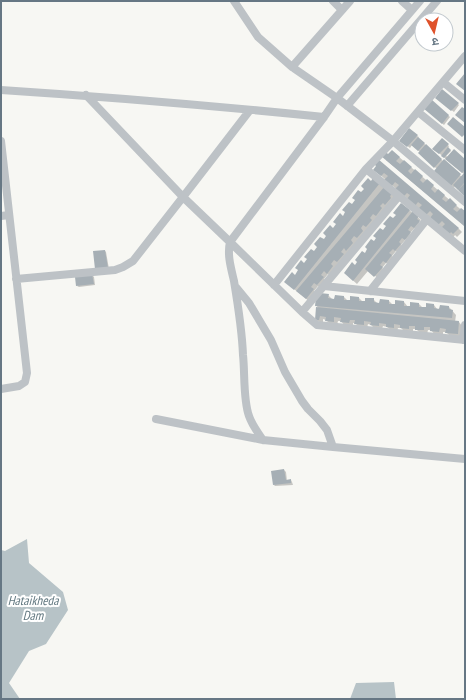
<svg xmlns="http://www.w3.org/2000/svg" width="466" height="700" viewBox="0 0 466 700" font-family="'PT Sans Narrow','Noto Sans Devanagari',sans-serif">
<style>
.water{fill:#b7c3c7}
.shadow{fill:#0003}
.building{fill:#a6afb5}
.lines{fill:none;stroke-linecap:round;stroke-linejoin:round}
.minor{stroke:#bdc2c6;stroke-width:8}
.labels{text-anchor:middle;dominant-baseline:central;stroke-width:4;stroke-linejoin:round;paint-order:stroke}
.water-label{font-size:13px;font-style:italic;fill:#627880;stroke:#fff}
</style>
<rect width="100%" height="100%" fill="#f7f7f3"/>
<!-- water -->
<path class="water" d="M27,539L29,563L63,592L68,610L46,644L29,651L9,683L20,699H1V550L5,551Z
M394,682L396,699H350L356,683Z"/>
<!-- shadow -->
<path class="shadow" d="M436,98L458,104L459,105L454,112Z
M431,100L450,117L444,125L424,108Z
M417,136L419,137L418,138L443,161H444L462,177L464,174L434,149L442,140L449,146L448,148L451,151L446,156L448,157L465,160V196L455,186L454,188L438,174L437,169L421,154L420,152L412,145L410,148L401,141Z
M392,151L465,213V226L386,160L388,155Z
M377,166L458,228L462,232L457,237L455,235L453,238L378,173Z
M374,179L396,197L331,277L328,274L324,279L327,282L321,288L318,286L314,291L317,294L310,302L289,285L295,276Z
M402,204L421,220L419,222L422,225L417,230L415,228L410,233L413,236L408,242L406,239L401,245L403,247L399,253L396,251L392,256L394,259L389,265L386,263L382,268L385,270L378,278L368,271L357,284L349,277L365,254L397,215Z
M105,251L106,252L109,269L98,270Z
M92,275L94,277L95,285L79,287L77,286Z
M328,295L333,300L344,297L348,301L359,298L363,302L373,299L378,304L389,301L393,305L404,302L408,307L419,304L423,308L434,305L437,309L449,307L456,315L455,322H459L462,326L461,337L450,336L446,332H443V335H435L431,330H428L427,334L420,333L416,329H413V332H405L401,328H398L397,331L391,330L387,327L383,326L382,329H375L371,325L368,324L367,328L359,327L355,323H353V327L345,326L341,321H338L337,325L330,324L326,320L323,319V324L316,320L319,309L316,305Z
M284,470L286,472L287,481L291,480L292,482L293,485L275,486L274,485Z"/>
<!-- building -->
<path class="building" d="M465,73V91L456,84Z
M442,89L459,103L451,111L435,98Z
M431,99L449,115L442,124L423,108Z
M462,107L465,109V123L455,115Z
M453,117L465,127V134L462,137L447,124Z
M409,128L418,135L407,147L399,141Z
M418,137L425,143L418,151L411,145Z
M442,138L449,144L439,154L432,149Z
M426,144L442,159L434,168L418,153Z
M448,147L451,150L444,158L441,156Z
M454,149L465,159V170L462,173L445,159Z
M392,150L400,157L396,161L400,164L404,160L412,167L408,171L411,174L415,169L423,176L420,180L423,183L427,179L434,185L431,189L435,193L438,189L445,195L442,199L446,202L450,198L457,205L453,209L457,212L461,208L465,211V224L464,226L381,156L385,151L388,154Z
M378,159L459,228L453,234L451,232L449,235L441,228L445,224L442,221L438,225L430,218L433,214L430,211L426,215L418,209L422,205L418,202L415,206L407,199L410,195L407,193L404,196L395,189L399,185L395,182L392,186L384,180L388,176L384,173L381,176L373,170L376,166L374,164Z
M444,159L461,174L451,186L434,171Z
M465,172V182L458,190L453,185Z
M368,178L371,181L373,178L380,183L294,290L284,282L292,272L295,275L298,270L295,268L301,260L304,263L307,259L304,257L311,249L314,251L317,247L314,244L320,237L324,239L326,236L323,233L330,225L333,228L336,224L333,222L340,213L343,216L345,212L342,210L349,202L352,204L355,200L352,198L358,190L361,192L364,189L361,186Z
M465,183V197L458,190Z
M385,186L393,193L390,196L391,198L385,205L383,203L380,206L382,208L376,216L373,214L370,218L372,220L366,227L363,225L361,228L363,231L357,238L354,236L351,240L353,243L346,251L344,248L341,252L344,254L337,262L334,260L331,264L333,266L327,274L324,271L321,275L324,277L317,285L314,283L311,287L314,289L306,299L296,291Z
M401,203L410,210L353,281L344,273L352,262L355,265L357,262L355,260L362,251L365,253L367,249L365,247L371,239L374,241L376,238L373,236L380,228L383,230L386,226L383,224L390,216L393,218L396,215L393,213Z
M413,211L419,216L417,219L420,221L414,228L411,226L408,230L411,232L405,240L402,238L399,242L401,244L395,251L393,249L389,253L392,255L386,263L383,261L380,265L383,267L374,277L365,269Z
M105,250L108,268L95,269L93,251Z
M92,274L94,284L76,286L75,277Z
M320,293L329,294L328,298L334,299L335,295L344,296V300H350V296L359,297V301H365V298H374V302L379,303L380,299L389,300V304H395V300L404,301V306H410V302L419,303V307H426V303L434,304V308L439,309L440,305L449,306V309L453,310L452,318L315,306L316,297Z
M316,307L459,321L458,334L445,333L446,329L440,328L439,332L430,331V327H424V330H415V326H409V329L400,328V325L394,324V328L386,327V324L379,323V326L370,325L371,322L364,321V325L354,324L355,320H350L349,323L340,322L341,318L334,317V322L325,321L326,317L320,316L319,320H315Z
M284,469L286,480L291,479V483L273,485L271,471Z"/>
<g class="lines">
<!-- minor -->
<path class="minor" d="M234,1L258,37L292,67L337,98L393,141L465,202
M333,1L342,10
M402,1L412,10
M292,67L350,1
M443,82L465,100
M1,90C109,97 216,106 324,117
M86,95L183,197L230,242L302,312L317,325L465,340
M347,106L437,1
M418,112L465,150
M1,141L27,373L25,382L19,386L1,389
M366,169L399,196L465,251
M1,216L9,215
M16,279L115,270L123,267L133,261L183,197L250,110
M274,285L366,169L393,141L465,56
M235,286L249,303L271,340L285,372L302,401L308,409L320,421L327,430L333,447
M324,286L465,301
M370,291L427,219
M302,312L399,196
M463,340L465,325
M156,419L263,440L333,447L465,459
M263,440C258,433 252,425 249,416C243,400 245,373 243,355C242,330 238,305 234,281C231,268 227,255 230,242L324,117L337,98L420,1"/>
</g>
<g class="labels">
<!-- water labels -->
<g class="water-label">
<text x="33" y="600">Hataikheda<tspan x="33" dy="15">Dam</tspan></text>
</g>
</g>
<!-- border -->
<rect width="466" height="700" fill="none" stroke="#667784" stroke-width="4"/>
<!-- north arrow -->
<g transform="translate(434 32) rotate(172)"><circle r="19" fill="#ffffff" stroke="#c2c9ce"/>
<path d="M0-3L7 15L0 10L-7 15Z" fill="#df522b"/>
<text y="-6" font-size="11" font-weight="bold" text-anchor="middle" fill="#667784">उ</text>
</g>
</svg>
